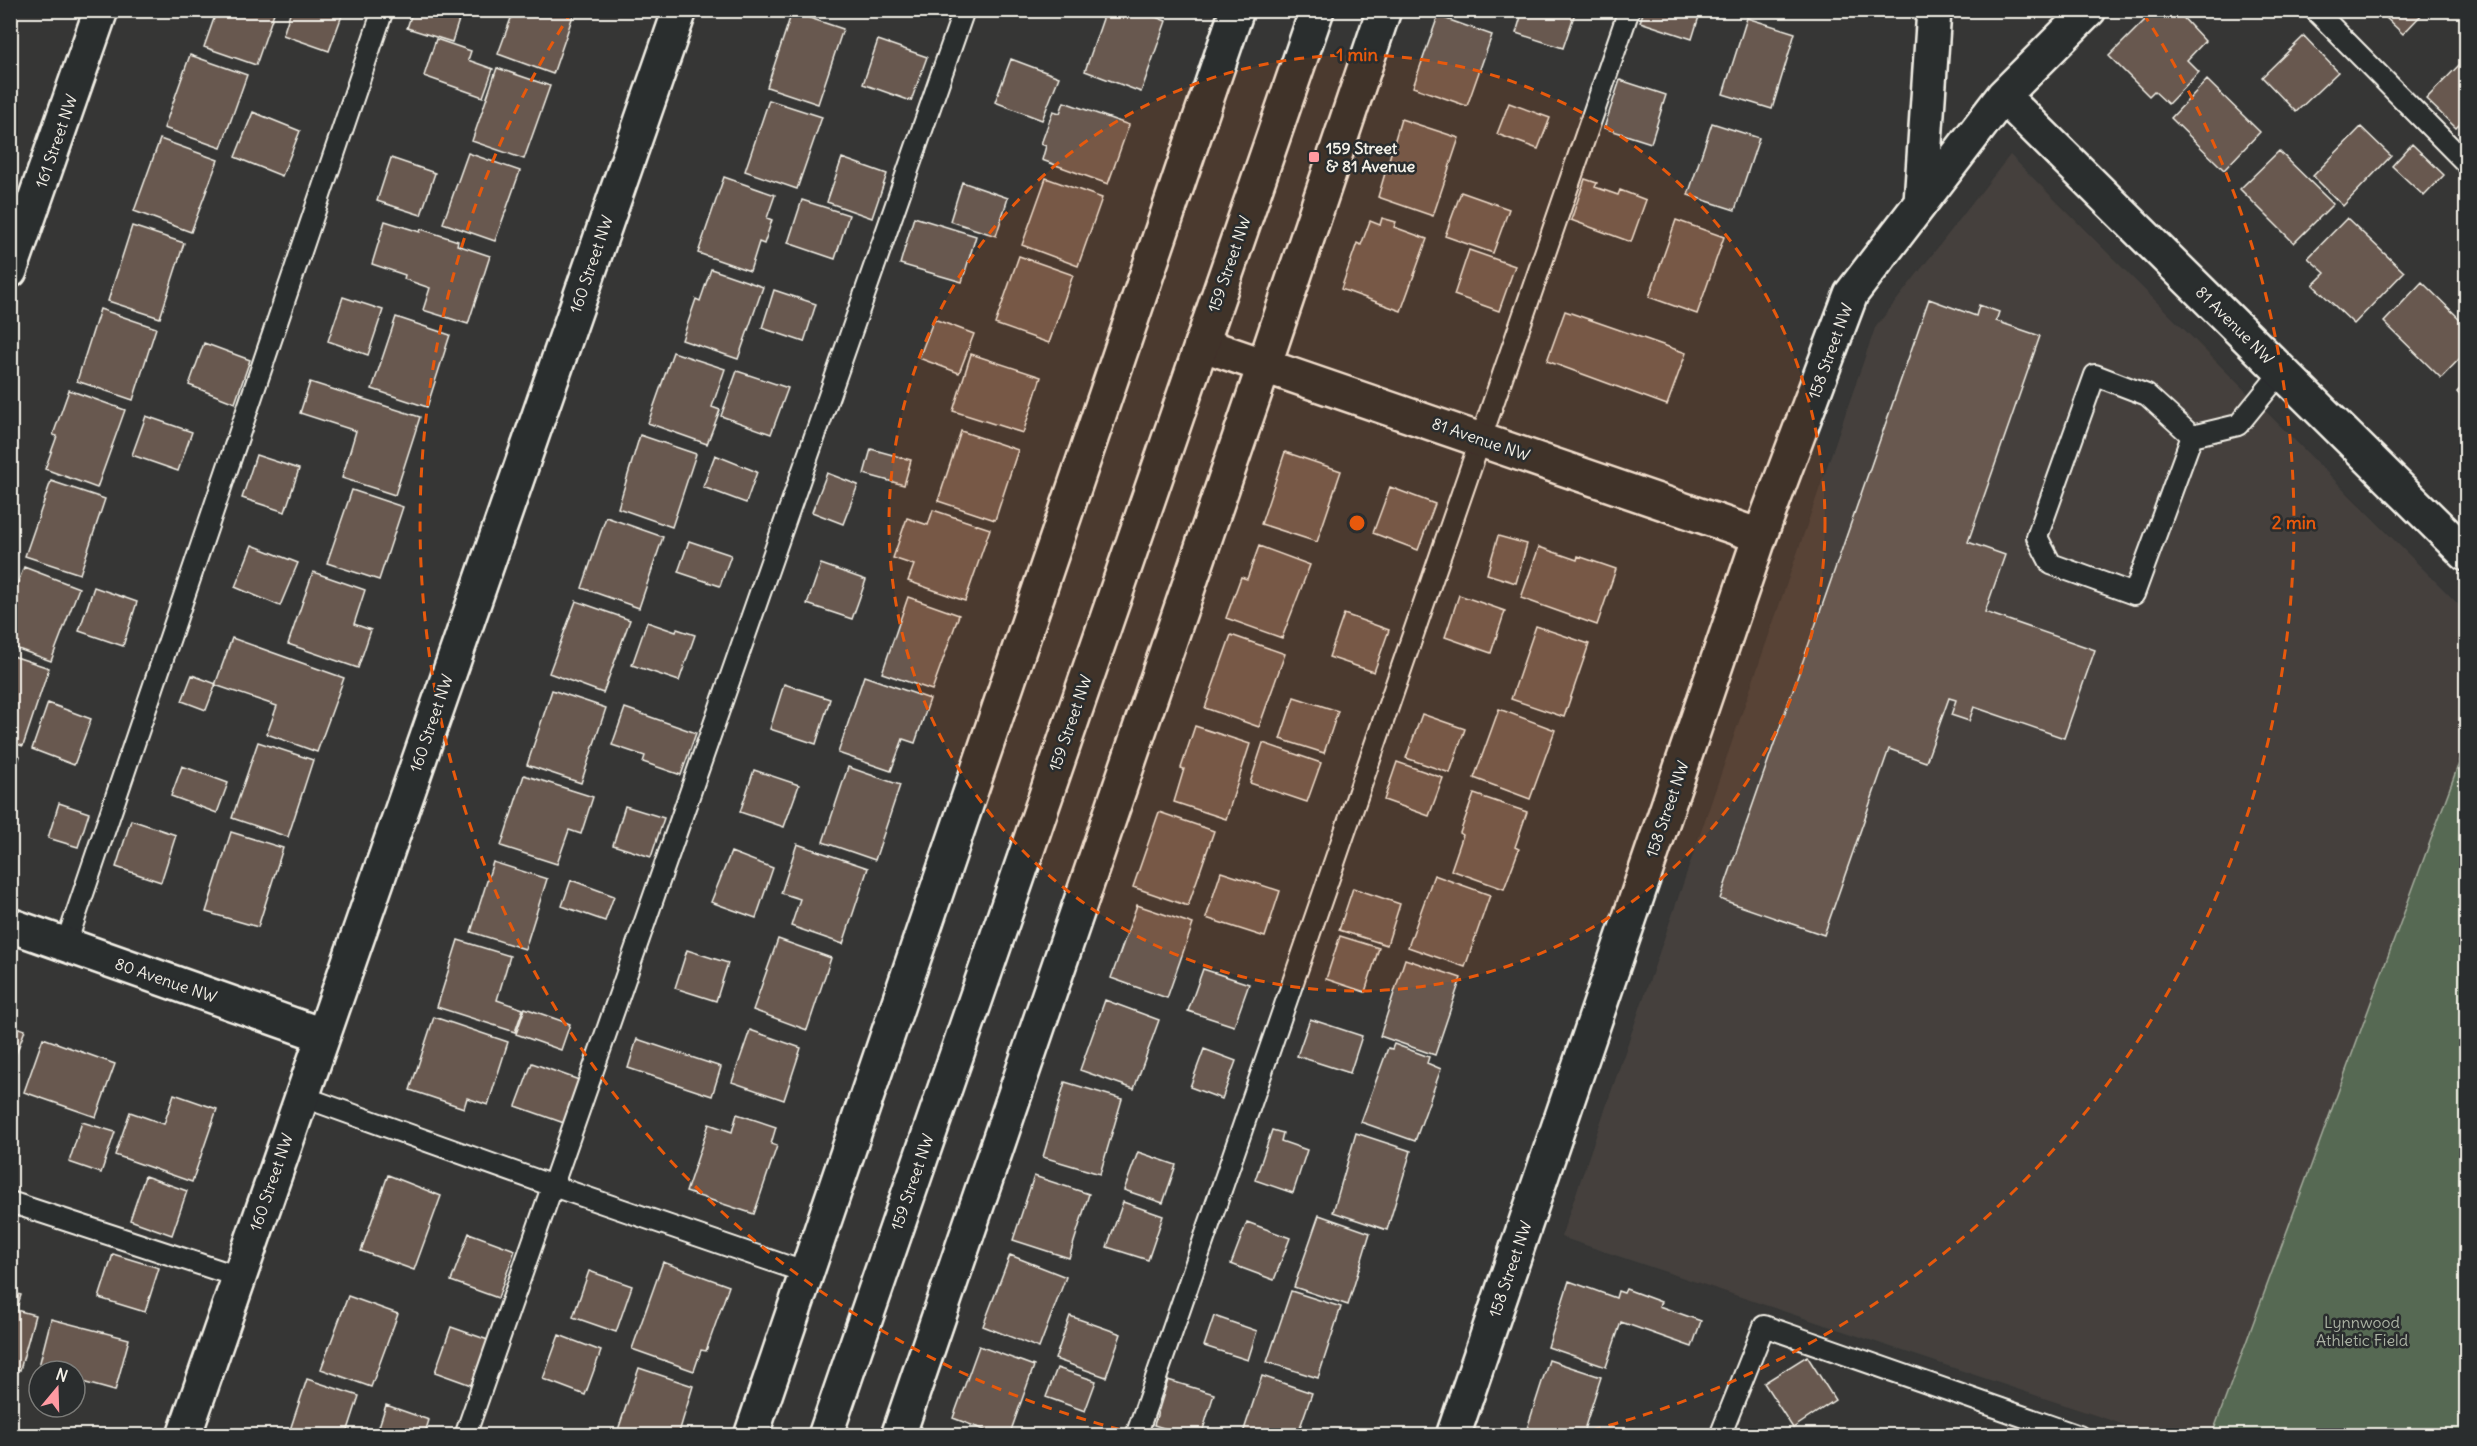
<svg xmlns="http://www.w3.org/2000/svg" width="2477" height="1446" viewBox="0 0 2477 1446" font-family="Delius,sans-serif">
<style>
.built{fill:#45403d}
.green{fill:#576953;stroke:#a6ad9e;stroke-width:1.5}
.building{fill:#68594f;stroke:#f4f1e8;stroke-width:1.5}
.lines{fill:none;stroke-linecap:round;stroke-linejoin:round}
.service-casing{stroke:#f4f1e8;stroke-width:24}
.minor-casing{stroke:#f4f1e8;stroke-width:38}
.secondary-casing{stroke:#f4f1e8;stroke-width:38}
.service{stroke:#2a2d2e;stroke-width:20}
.minor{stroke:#2a2d2e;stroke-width:33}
.secondary{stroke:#2a2d2e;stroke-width:33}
.ring{fill:none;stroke:#e8590c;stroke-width:3;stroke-dasharray:10 8}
.poi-dot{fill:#ff9aa2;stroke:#2a2d2e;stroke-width:2}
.labels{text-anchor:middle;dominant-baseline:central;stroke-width:5;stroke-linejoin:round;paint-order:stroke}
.street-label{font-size:16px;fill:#f4f1e8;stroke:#2a2d2e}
.poi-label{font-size:16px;font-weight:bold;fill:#f4f1e8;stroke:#2a2d2e;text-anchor:start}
.park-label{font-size:16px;fill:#adb4a5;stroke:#2a2d2e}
.centre{fill:#e8590c;stroke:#2a2d2e;stroke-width:3}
.ring-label{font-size:18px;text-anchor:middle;font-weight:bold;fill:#e8590c;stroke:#2a2d2e;stroke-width:5;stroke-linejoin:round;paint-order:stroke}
</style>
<rect width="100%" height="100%" fill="#363635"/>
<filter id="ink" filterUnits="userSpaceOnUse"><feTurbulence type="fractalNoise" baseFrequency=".0167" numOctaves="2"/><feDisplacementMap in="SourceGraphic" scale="12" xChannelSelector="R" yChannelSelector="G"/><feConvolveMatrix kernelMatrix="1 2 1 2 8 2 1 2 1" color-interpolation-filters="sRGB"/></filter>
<g filter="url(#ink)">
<!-- built -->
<path class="built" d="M2010,155L2466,612V744L2212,1435H2155L1561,1237L1875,328Z"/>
<!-- green -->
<path class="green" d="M2466,744V1435H2212Z"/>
<!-- building -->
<path class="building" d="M217,10H275L256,65L204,47Z
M291,10H344L329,51L283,35Z
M413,10H462L452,42L407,28Z
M514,10H575L553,74L498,54Z
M829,10H845L843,15Z
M1106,10H1138L1166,21L1141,92L1085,71Z
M1523,10H1576L1563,48L1516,33Z
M1644,10H1701L1692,39L1640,22Z
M2155,10H2176L2205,41L2187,60L2199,72L2168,104L2154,91L2149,96L2109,56Z
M2387,10H2426L2403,34L2383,15Z
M792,12L843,29L818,104L767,87Z
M1438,16L1492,35L1467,106L1413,87Z
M1747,18L1795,33L1772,109L1723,94Z
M2304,36L2338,72L2296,112L2262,77Z
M436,39L471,51L468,60L493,69L483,97L424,76Z
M878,40L927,57L911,101L863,84Z
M190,55L247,75L221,148L164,128Z
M1011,59L1059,77L1042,120L995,102Z
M2461,63L2466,69V118L2456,128L2426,99Z
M497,68L550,86L524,159L472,141Z
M1620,80L1666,95L1651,143L1604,128Z
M2207,80L2260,132L2224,170L2171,118Z
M769,100L822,117L797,189L745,171Z
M1064,102L1129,125L1108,184L1042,160L1046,146L1041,144L1053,111L1060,113Z
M1509,103L1550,118L1538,149L1497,134Z
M253,112L300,131L282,176L235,157Z
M1401,119L1459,138L1433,216L1378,197Z
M1712,123L1759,138L1735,210L1688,195Z
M2361,127L2391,156L2343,206L2313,176Z
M160,139L218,160L191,232L134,211Z
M2412,144L2444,175L2424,196L2392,166Z
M2279,151L2333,204L2294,243L2240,189Z
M468,153L520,171L495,241L443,223Z
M391,158L435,173L421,215L377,201Z
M842,158L887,174L872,218L827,202Z
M724,177L775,195L767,218L772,220L764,244L759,242L750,271L698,253Z
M1046,178L1102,198L1078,266L1022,245Z
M1585,179L1597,183L1595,187L1618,195L1620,190L1646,200L1631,242L1571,220Z
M962,182L1008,198L996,236L950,221Z
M1461,192L1509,209L1493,253L1445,236Z
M802,200L849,215L835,259L788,243Z
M914,217L976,236L962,282L900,264Z
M1382,218L1396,222L1394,227L1427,239L1401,311L1341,289L1357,243L1361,245L1370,221L1380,225Z
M2347,218L2404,272L2354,324L2313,285L2325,273L2308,258Z
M1676,220L1724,237L1697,314L1649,297Z
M385,221L420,232L421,229L458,241L457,245L490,256L468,324L423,310L430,288L404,279L405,275L372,264Z
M132,226L184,243L160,318L108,301Z
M1469,250L1515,266L1499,311L1454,295Z
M1019,256L1073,275L1049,343L995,324Z
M711,269L763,287L738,359L682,340L696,299L700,301Z
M2422,282L2466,325V352L2441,378L2384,322Z
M774,290L816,304L804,342L762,328Z
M343,297L383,310L368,355L328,341Z
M1929,299L1976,316L1979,305L1999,312L1996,321L2040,336L1968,542L2005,555L1985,612L2095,650L2064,738L1974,707L1969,721L1951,715L1956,700L1949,698L1926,762L1889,749L1824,935L1720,899Z
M100,309L156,328L133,400L77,381Z
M1565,311L1686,353L1667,405L1547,361Z
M396,317L450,335L427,407L372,389Z
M934,319L974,334L959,373L919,358Z
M204,343L250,360L235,403L189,385Z
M673,352L725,369L712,407L720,410L707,444L648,423Z
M971,354L1041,377L1023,433L953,411Z
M737,371L788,388L771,434L721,416Z
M310,382L420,417L395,495L342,478L356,431L300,413Z
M2466,382V402L2457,392Z
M69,390L125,410L97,488L45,469L57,436L53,435Z
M146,416L192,432L178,471L132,455Z
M961,431L1018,450L995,520L938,501Z
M640,435L696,454L672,527L618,508Z
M871,449L911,460L904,485L864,474Z
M1285,452L1341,471L1317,542L1261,524Z
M256,455L299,469L285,512L242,498Z
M715,455L757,472L746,503L703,487Z
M827,473L858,485L843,524L812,512Z
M51,481L105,499L80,574L25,556Z
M1390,487L1435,504L1418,550L1373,533Z
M352,490L403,507L379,580L327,563Z
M933,510L990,529L965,601L908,581L914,565L893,558L907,518L928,525Z
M606,517L663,537L639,608L582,588Z
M1498,536L1527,544L1516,583L1487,574Z
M689,541L731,555L720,586L678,572Z
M252,545L298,563L280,606L235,587Z
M1259,546L1310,565L1282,638L1226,618L1241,577L1247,579Z
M1539,547L1577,560L1578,556L1616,569L1597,625L1521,598Z
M821,564L866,580L852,619L807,604Z
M24,567L79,588L51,661L10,646V602Z
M313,572L365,590L354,624L371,630L358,668L288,644Z
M94,587L137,602L123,646L79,631Z
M1459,595L1505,611L1491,653L1445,637Z
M908,597L959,615L932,690L882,673Z
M576,601L630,620L603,693L549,673Z
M1344,614L1389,630L1374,672L1329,657Z
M647,622L676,632L677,629L695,635L679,681L632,665Z
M1536,626L1589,644L1564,717L1511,699Z
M1231,635L1285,654L1259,727L1205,708Z
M232,638L344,678L317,752L267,734L277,706L215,685Z
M10,655L49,668L23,746L10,742Z
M192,675L216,684L206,710L182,701Z
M864,676L930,699L915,743L903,739L891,771L838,753Z
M784,684L830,699L816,744L770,729Z
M552,690L606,708L581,783L527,765Z
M1294,697L1338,711L1324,753L1280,739Z
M48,703L91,719L74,765L32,749Z
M625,708L696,733L681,775L643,762L645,756L612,745Z
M1499,709L1555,730L1530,799L1474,778Z
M1422,714L1465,729L1450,773L1406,758Z
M1195,726L1250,744L1226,819L1174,802L1184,769L1181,768Z
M258,742L313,760L288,837L232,818Z
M1263,743L1321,763L1307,802L1250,783Z
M10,753L20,756L10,785Z
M1397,762L1443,778L1429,816L1384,800Z
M182,766L228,783L217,813L171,796Z
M848,767L900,785L875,860L823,842Z
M754,770L799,785L784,827L740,812Z
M524,775L593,797L581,834L569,830L557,864L501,846Z
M1474,794L1527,812L1515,847L1519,849L1504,889L1451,870L1463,835L1460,833Z
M59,803L89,813L78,847L48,838Z
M625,806L664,818L651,857L613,845Z
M1159,812L1214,831L1188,906L1133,887Z
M131,820L176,835L161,882L116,867Z
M231,832L283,848L258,927L206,912Z
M797,844L868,868L843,944L791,926L800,899L781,893Z
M731,852L773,868L756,918L711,902Z
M493,862L547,879L525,949L471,932Z
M1221,872L1280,891L1265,937L1206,918Z
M1434,875L1490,895L1465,967L1408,947Z
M571,880L614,896L605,921L562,906Z
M1353,888L1400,904L1387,945L1339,930Z
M1137,905L1193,924L1167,998L1111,978Z
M1340,936L1379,948L1365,992L1326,979Z
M778,939L831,958L807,1030L753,1010Z
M458,940L510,956L497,1000L523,1009L515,1032L437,1007Z
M687,950L728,963L716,1001L675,988Z
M1405,959L1461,978L1435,1055L1380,1036Z
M1203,969L1249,984L1234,1026L1188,1011Z
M1105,1000L1159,1020L1134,1089L1080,1070Z
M525,1008L570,1024L561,1050L516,1034Z
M434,1017L508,1042L488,1105L467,1098L464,1108L410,1090Z
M1310,1019L1362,1036L1350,1073L1297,1056Z
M10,1025L25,1030L10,1070Z
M750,1030L801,1048L784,1100L732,1082Z
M43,1038L115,1064L96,1117L24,1092Z
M637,1039L721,1067L712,1096L628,1068Z
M1394,1044L1429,1057L1427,1063L1441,1069L1415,1141L1361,1122L1388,1048L1392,1049Z
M1204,1049L1236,1061L1222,1099L1190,1087Z
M532,1063L579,1080L564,1123L516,1106Z
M1065,1082L1122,1099L1100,1174L1043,1157Z
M174,1094L217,1109L192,1182L115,1155L130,1112L164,1124Z
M737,1114L776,1127L771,1144L777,1146L754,1214L686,1192L709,1124L732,1132Z
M82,1122L115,1132L101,1173L69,1162Z
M1272,1130L1283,1133L1281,1141L1307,1150L1293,1193L1255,1180Z
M1356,1133L1411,1151L1387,1230L1333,1212Z
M1138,1152L1176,1165L1163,1203L1124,1190Z
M388,1175L441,1196L414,1270L361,1251Z
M145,1176L187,1191L172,1235L130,1220Z
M1034,1176L1089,1194L1069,1258L1013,1240Z
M1123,1202L1163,1216L1148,1260L1107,1247Z
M1319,1215L1370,1233L1348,1305L1294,1287Z
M1247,1222L1290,1238L1274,1280L1231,1264Z
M469,1233L515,1250L498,1298L451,1281Z
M113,1254L159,1268L145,1312L99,1298Z
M1010,1255L1066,1277L1039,1348L983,1326Z
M663,1262L729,1286L706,1351L701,1350L694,1371L632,1349Z
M589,1271L632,1286L616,1332L573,1317Z
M1569,1281L1616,1298L1618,1291L1624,1293L1626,1289L1661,1302L1659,1306L1701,1321L1692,1347L1621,1322L1606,1367L1548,1347Z
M1291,1291L1341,1307L1318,1378L1267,1362Z
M10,1292L21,1295L16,1310L35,1315L20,1370L10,1367Z
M348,1296L398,1314L371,1387L321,1369Z
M1070,1316L1121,1334L1106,1377L1055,1359Z
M1214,1316L1257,1331L1248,1360L1204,1346Z
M51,1319L129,1339L115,1391L75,1380V1371L38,1370Z
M451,1327L488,1340L471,1385L435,1372Z
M559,1335L601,1351L585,1395L543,1379Z
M979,1346L1034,1366L1009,1436H1000L953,1418Z
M1807,1356L1835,1400L1793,1428L1764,1383Z
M1549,1360L1601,1377L1582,1436L1525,1435Z
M639,1368L693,1386L678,1436H616Z
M1057,1368L1096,1381L1085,1411L1046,1397Z
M1262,1376L1312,1393L1297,1436H1242Z
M307,1379L359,1396L346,1436H288Z
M1168,1380L1214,1394L1201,1436H1189L1154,1425Z
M386,1405L429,1420L424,1436H376Z"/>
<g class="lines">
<!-- service casing -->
<g class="service-casing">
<path id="service" d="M2315,10L2466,163
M2192,436L2147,395L2095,375L2037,537L2051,564L2134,594L2192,436L2238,425L2282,371
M66,944L383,10
M301,1096L553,1186L807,1273
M10,1202L239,1277
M465,1436L964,10
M1136,1436L1629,10
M1720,1436L1764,1326L2079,1436"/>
</g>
<!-- minor casing -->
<g class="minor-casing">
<path id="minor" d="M2003,96L2466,554
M1921,202L1934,10
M10,271L101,10
M1201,344L1760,536
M10,925L322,1035
M184,1436L680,10
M751,1436L1237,10
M898,1436L1264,366L1384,10
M1453,1436L1760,536L1851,294L2003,96L2089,10"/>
</g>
<!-- secondary casing -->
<g class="secondary-casing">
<path id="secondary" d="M825,1436L1317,10"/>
</g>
<!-- service -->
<use href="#service" class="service"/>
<!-- minor -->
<use href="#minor" class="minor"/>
<!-- secondary -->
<use href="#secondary" class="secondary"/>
</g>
</g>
<!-- distance rings -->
<circle cx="1357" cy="523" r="468" fill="#e8590c" fill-opacity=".12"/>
<g class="ring">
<circle cx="1357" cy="523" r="468"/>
<path d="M1138 1434A937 937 0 0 1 571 13M2143 13A937 937 0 0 1 1576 1434"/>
</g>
<!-- markers -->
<rect class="poi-dot" x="1308" y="151" width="12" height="12" rx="3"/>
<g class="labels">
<!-- street labels -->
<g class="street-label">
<text transform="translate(56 141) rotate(-71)">161 Street NW</text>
<text transform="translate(591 264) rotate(-71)">160 Street NW</text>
<text transform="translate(1229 264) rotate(-71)">159 Street NW</text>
<text transform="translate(2235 325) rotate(45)">81 Avenue NW</text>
<text transform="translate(1830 351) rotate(-70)">158 Street NW</text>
<text transform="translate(1481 439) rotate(19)">81 Avenue NW</text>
<text transform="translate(431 723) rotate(-71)">160 Street NW</text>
<text transform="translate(1070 723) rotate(-71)">159 Street NW</text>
<text transform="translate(1667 809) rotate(-71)">158 Street NW</text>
<text transform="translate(166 980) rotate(19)">80 Avenue NW</text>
<text transform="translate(271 1182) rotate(-71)">160 Street NW</text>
<text transform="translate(912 1182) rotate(-71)">159 Street NW</text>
<text transform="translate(1510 1269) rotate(-71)">158 Street NW</text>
</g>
<!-- poi labels -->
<g class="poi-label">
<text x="1326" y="148">159 Street<tspan x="1326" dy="18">&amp; 81 Avenue</tspan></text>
</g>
<!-- park labels -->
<g class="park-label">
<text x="2362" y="1322">Lynnwood<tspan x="2362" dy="18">Athletic Field</tspan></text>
</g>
</g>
<circle cx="1357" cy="523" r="9" class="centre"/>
<g class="ring-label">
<text x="1357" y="61">1 min</text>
<text x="2294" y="529">2 min</text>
</g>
<!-- margin -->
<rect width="2477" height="1446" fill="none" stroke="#2a2d2e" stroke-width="36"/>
<rect x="18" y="18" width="2441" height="1410" fill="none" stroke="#f4f1e8" stroke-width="2" filter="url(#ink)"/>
<!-- north arrow -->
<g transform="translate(57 1389) rotate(19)"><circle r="28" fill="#2a2d2e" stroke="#7b7b78" stroke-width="1.5"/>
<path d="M0-4.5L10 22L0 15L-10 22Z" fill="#ff9aa2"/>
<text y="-9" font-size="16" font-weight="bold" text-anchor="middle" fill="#f4f1e8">N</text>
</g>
</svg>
